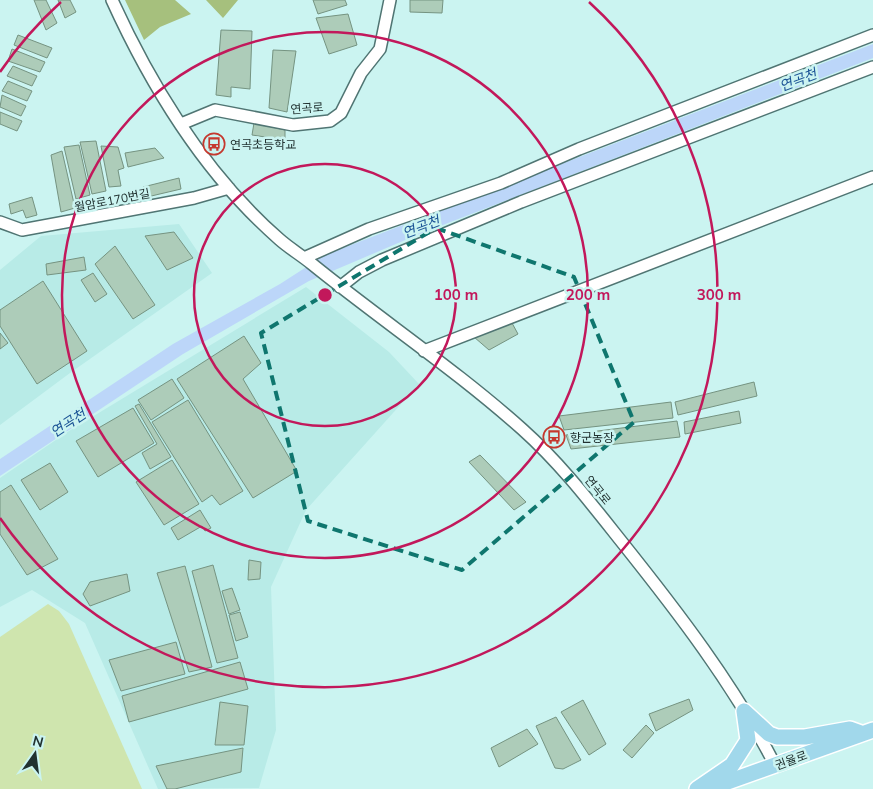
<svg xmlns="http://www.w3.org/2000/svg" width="873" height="789" viewBox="0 0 873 789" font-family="Mulish,'Noto Sans KR',sans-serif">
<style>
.built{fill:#b8ebe7}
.green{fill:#cfe5ae}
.forest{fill:#a6c07d}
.water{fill:#bcd6f9}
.building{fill:#adccb9;stroke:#759381}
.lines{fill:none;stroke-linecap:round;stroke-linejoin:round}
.minor-casing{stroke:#507573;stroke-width:14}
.major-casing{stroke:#fff;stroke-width:18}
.minor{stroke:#fff;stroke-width:11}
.major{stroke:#a1d8eb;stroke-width:15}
.marked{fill:none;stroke:#0f766e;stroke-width:4;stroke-dasharray:10 6;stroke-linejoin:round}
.ring{fill:none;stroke:#c2185b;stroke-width:2.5}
.labels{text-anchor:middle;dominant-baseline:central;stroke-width:5;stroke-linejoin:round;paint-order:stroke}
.street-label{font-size:12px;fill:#213130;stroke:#cbf4f1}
.poi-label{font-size:12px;fill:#213130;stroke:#cbf4f1;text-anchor:start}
.water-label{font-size:14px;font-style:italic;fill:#1a5295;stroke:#cbf4f1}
.centre{fill:#c2185b;stroke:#cbf4f1;stroke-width:2.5}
.ring-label{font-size:15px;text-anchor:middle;font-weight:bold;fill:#c2185b;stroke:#cbf4f1;stroke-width:5;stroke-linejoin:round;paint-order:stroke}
</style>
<rect width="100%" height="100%" fill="#cbf4f1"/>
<!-- built -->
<path class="built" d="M179,224L212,273L70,373L0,425V270L41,236Z
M306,287L389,352L419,384L306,510L271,587L276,730L259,788L158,789L85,623L32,590L0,607V478L69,431Z"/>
<!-- green -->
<path class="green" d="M48,604L59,611L69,624L142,789H0V637Z"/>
<!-- forest -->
<path class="forest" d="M125,0H175L191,14L160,27L144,40Z
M206,0H238L223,18Z"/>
<!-- water -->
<path class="water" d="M873,44V58L417,235L309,281L183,354L0,476V459L173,344L280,284L325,255Z"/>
<!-- building -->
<path class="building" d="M34,0H46L57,23L46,30Z
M58,0H70L76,12L65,18Z
M313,0H345L347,5L318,14Z
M410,0H443L442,13L410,12Z
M348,14L357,45L329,54L316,18Z
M221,30L252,31L250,89L231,87V97L216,95Z
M18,35L52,48L47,58L14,45Z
M12,49L45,62L40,72L8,61Z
M273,50L296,51L287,112L269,108Z
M13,66L37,76L32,86L7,76Z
M8,81L32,91L27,101L2,91Z
M2,95L26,106L21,116L0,107Z
M0,112L22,121L17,131L0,124Z
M254,123L285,130V140L252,135Z
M96,141L106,191L92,194L80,142Z
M79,145L90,195L76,199L64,147Z
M101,146L118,147L124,168L118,170L121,186L109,187Z
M155,148L164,158L128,167L125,153Z
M62,151L75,208L61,212L51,155Z
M179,178L181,189L147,197L143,187Z
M32,197L37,215L26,218L23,210L11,214L9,204Z
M174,232L193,258L167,270L145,236Z
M115,246L155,305L133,319L95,264Z
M84,257L86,270L47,275L46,264Z
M93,273L107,294L95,302L81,280Z
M43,281L87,351L37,384L0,326V310Z
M512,323L518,334L489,350L474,337Z
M0,333L8,343L0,349Z
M244,336L261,363L243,379L297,471L253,498L177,379Z
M172,379L184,398L151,420L138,400Z
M754,382L757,396L678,415L675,402Z
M188,400L243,491L220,505L212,495L202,502L152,422Z
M671,402L673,418L564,430L559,416Z
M139,404L171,457L150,469L142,453L157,444L135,406Z
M133,408L154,443L98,477L76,441Z
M739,411L741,423L685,434L684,422Z
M677,421L680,437L571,449L566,435Z
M480,455L526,502L514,510L469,462Z
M172,460L199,504L164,525L136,482Z
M50,463L68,492L40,510L21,480Z
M11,485L58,559L27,575L0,534V492Z
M200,510L211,528L205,531L202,526L178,540L171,528Z
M249,560L261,562L260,579L248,580Z
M213,565L238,658L217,663L192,571Z
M185,566L212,667L189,672L157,573Z
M127,574L130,591L90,606L83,594L90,582Z
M232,588L240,610L229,614L222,591Z
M240,612L248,637L236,641L229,615Z
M176,642L185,674L121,691L109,660Z
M240,662L248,689L129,722L122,696Z
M689,699L693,710L656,731L649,714Z
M583,700L606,744L589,755L561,712Z
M220,702L248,706L244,745H215Z
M556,717L581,760L563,769L555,768L536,726Z
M646,725L654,733L632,758L623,750Z
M527,729L538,744L499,767L491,748Z
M243,748L241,772L175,789H167L156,766Z"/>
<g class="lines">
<!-- minor casing -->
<g class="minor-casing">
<path id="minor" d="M112,0C152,88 206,175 279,239C289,248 301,255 312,264C381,320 456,370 522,429C560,463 590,502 621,541C677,611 734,685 775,765
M181,124L215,110L293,125L330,121L341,113L361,73L380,49L390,0
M0,222L22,230L194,198L229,188
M304,258L369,229L501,183L579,149L873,35
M340,287L359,272L382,260L521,202L873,67
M424,351L873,177"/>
</g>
<!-- major casing -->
<g class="major-casing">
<path id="major" d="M744,711L769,734L777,737H805L850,729L861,733
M697,789L732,765L748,740L744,711
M708,789L873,730"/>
</g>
<!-- minor -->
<use href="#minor" class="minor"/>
<!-- major -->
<use href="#major" class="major"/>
</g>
<!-- marked area -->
<path class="marked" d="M436,228L574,277L634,422L462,570L308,521L261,333Z"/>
<!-- distance rings -->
<g class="ring">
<circle cx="325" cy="295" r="131"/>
<circle cx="325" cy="295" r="263"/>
<path d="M0 72A394 394 0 0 1 61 2M589 2A394 394 0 1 1 0 518"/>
</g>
<!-- icons -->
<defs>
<g id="bus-ring" transform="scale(1.125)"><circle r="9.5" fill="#cbf4f1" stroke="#c5382e" stroke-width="1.5"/><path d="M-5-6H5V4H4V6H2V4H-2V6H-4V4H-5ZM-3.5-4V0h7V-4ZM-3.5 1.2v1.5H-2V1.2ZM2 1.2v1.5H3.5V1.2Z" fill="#c5382e"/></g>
</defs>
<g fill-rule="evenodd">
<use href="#bus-ring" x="214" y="144"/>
<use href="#bus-ring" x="554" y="437"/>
</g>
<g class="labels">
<!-- street labels -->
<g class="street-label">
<text transform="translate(307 108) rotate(-4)">연곡로</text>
<text transform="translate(112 200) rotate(-11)">월암로170번길</text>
<text transform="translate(598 490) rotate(51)">연곡로</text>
<text transform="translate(791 760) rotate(-20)">권율로</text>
</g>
<!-- poi labels -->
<g class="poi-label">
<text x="230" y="144">연곡초등학교</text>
<text x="570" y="437">향군농장</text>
</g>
<!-- water labels -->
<g class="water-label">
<text transform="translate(798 80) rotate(-21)">연곡천</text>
<text transform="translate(421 227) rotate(-21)">연곡천</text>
<text transform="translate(68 423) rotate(-33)">연곡천</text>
</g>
</g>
<circle cx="325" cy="295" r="8" class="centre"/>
<g class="ring-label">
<text x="456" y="300">100 m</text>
<text x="588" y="300">200 m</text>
<text x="719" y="300">300 m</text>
</g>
<!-- north arrow -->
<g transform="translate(35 754) rotate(14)" stroke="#cbf4f1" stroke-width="4" paint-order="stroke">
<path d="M0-4L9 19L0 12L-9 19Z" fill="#213130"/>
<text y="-8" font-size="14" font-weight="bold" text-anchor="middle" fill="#213130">N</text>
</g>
</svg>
